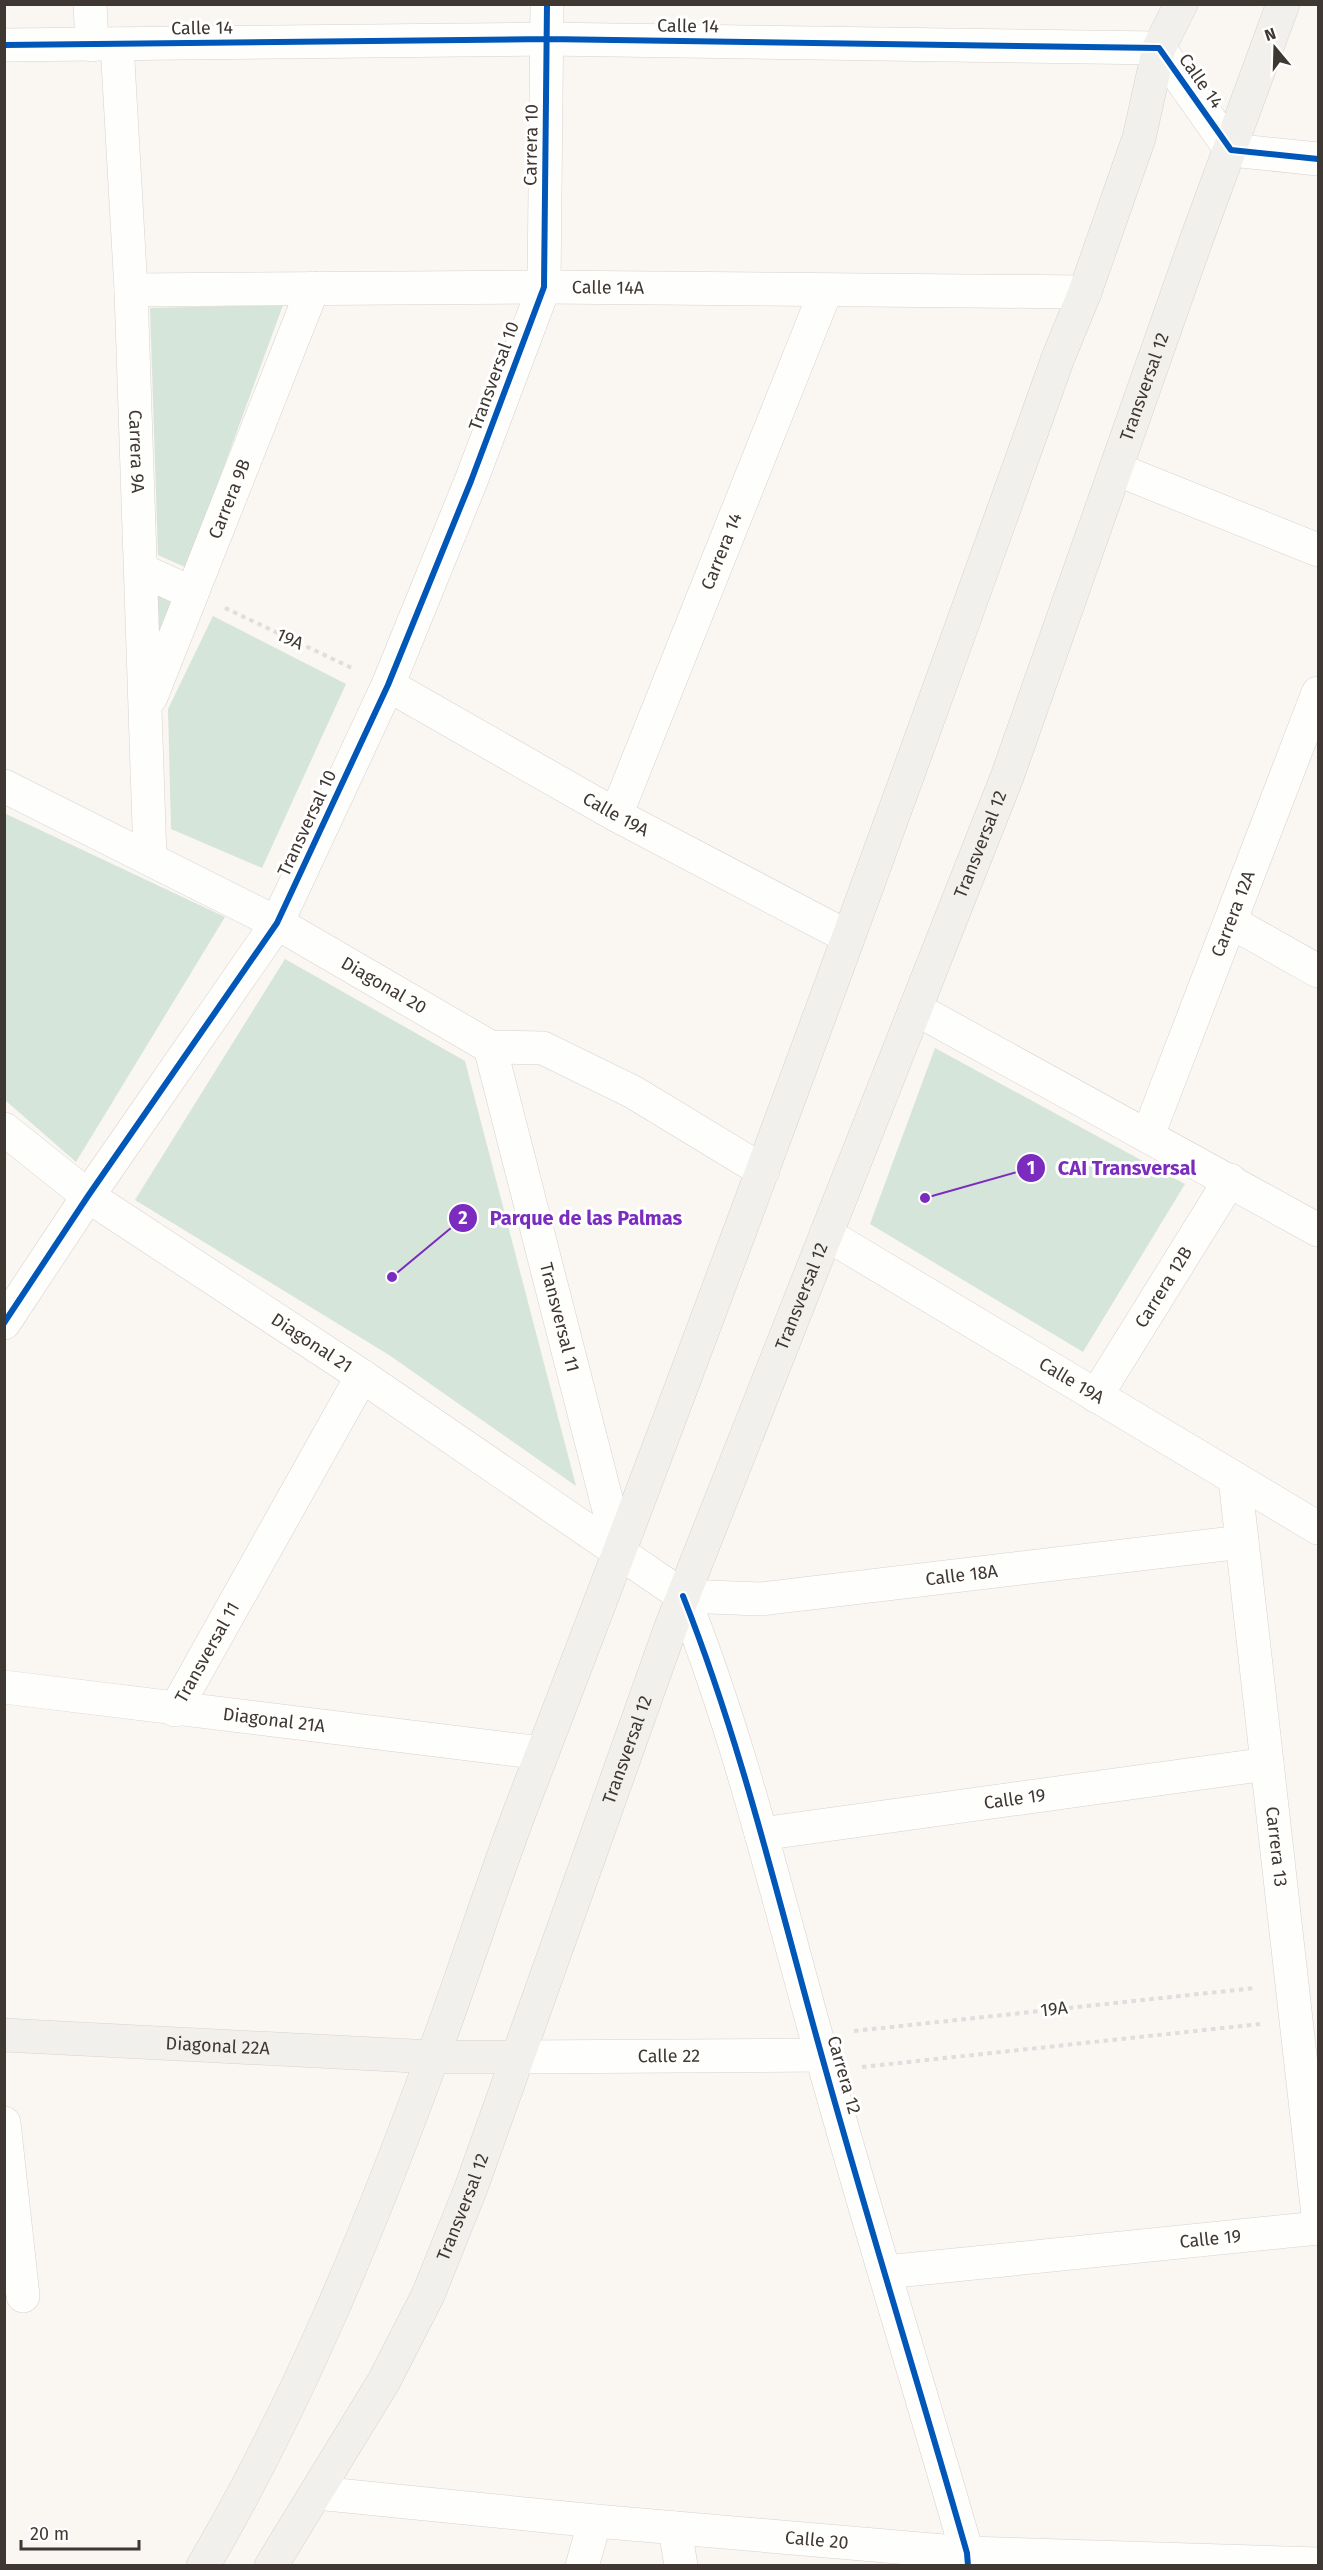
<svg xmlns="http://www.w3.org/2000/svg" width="1323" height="2570" viewBox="0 0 1323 2570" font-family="'Fira Sans',sans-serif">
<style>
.green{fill:#d6e5da}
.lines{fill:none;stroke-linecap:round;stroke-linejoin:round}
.minor-casing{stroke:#d8d2cd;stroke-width:34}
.secondary-casing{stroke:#d8d2cd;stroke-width:34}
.path{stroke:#dfdddd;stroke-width:4;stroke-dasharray:4.5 4.5;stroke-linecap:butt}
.minor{stroke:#fefefd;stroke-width:33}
.secondary{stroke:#f2f0ed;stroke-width:33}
.cycleway-casing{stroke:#fff;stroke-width:10}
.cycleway{stroke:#0057b8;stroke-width:6}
.labels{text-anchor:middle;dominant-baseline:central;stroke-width:6;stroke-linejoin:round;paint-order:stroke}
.street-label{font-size:18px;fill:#3f3732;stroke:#fff}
.leader{fill:none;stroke:#7b2cbf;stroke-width:2}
.callout-dot{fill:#7b2cbf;stroke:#fff;stroke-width:2}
.mark-label{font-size:18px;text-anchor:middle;font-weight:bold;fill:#fff}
.callout-label{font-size:20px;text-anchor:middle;font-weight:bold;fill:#7b2cbf;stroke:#fff;stroke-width:6;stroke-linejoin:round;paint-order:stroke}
</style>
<rect width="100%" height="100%" fill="#faf6f2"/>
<!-- green -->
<path class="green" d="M283,305L187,568L158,555L150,308Z
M151,582L181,596L153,670Z
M213,616L346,684L262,868L171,829L168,709Z
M4,813L225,917L76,1162L5,1100Z
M285,959L465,1061L576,1486L389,1355L135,1200Z
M935,1048L1185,1184L1083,1352L870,1224Z"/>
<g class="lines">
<!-- minor casing -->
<g class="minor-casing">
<g id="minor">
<path d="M90,4L92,45"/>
<path id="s1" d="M117,44L131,290L150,858"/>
<path d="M4,45L547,39L1159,48L1231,150L1318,159"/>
<path id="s2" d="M131,290L544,287L1085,292"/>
<path d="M1116,469L1318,550"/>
<path d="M141,570L192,593"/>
<path id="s3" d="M388,685L616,815L848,937"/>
<path id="s4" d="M151,697L313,288"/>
<path id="s5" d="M4,786L277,923L490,1047L543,1048L633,1092L763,1171"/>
<path id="s6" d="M616,815L826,290"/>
<path d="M1231,922L1318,971"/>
<path d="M916,1009L1318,1230"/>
<path id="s7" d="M490,1047L620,1553"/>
<path id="s8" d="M4,1129L88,1196L362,1376L683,1596"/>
<path id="s9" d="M1148,1135L1318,693"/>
<path id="s10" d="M826,1234L1318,1528"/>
<path d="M4,1323L88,1196L277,923L388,685L471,481L544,287L547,4"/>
<path id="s11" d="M1096,1396L1230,1180"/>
<path id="s12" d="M1235,1479L1318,2215"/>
<path d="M683,1596C744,1750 781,1912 826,2071C871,2232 921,2392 967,2553L968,2566"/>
<path id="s13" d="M683,1596L760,1599L1242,1542"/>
<path id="s14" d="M4,1687L542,1753"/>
<path id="s15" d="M175,1710L362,1376"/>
<path id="s16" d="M761,1834L1267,1764"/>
<path id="s17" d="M517,2057L822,2055"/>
<path d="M4,2123L23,2296"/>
<path id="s18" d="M886,2272L1318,2228"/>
<path id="s19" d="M317,2493L595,2521L967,2553L1318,2564"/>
<path d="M675,2528L681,2566"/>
<path d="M582,2566L595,2521"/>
</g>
</g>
<!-- secondary casing -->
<g class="secondary-casing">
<g id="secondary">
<path id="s20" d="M4,2035L433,2057H517"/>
<path d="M203,2566C297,2406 369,2230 433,2056C465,1971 492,1883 525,1798C709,1321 886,840 1058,358L1085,292L1139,138L1159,48L1181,4"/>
<path id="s21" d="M271,2566L384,2381L428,2295L471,2188L672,1624L1007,777L1197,238L1283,4"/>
</g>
</g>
<!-- path -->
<path class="path" d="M225,608L354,669
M854,2031L1255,1988
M862,2067L1260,2024"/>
<!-- minor -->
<use href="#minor" class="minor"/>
<!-- secondary -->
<use href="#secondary" class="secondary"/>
<!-- cycleway casing -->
<g class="cycleway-casing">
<path id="cycleway" d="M4,45L547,39L1159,48L1231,150L1318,159
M4,1323L88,1196L277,923L388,685L471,481L544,287L547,4
M683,1596C744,1750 781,1912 826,2071C871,2232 921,2392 967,2553L968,2566"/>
</g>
<!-- cycleway -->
<use href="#cycleway" class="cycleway"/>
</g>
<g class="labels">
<!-- street labels -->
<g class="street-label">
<text transform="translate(688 26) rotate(1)">Calle 14</text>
<text transform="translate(202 28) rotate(-1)">Calle 14</text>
<text transform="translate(1201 81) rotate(55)">Calle 14</text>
<text transform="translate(531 145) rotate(-89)">Carrera 10</text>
<text stroke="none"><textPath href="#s2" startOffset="477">Calle 14A</textPath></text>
<text transform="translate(494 376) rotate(-70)">Transversal 10</text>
<text stroke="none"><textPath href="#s21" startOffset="2352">Transversal 12</textPath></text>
<text stroke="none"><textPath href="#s1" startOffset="408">Carrera 9A</textPath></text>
<text stroke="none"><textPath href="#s4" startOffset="213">Carrera 9B</textPath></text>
<text stroke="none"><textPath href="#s6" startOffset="284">Carrera 14</textPath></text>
<text transform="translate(290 639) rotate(25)">19A</text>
<text stroke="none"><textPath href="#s3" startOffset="262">Calle 19A</textPath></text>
<text transform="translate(307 823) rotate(-65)">Transversal 10</text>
<text stroke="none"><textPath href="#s21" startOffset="1866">Transversal 12</textPath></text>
<text stroke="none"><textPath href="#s9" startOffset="237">Carrera 12A</textPath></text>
<text stroke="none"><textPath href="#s5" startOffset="429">Diagonal 20</textPath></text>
<text stroke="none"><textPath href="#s11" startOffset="128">Carrera 12B</textPath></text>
<text stroke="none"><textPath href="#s21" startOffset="1380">Transversal 12</textPath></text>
<text stroke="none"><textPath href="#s7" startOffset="279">Transversal 11</textPath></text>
<text stroke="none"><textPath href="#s8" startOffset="375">Diagonal 21</textPath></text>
<text stroke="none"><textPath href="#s10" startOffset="286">Calle 19A</textPath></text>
<text stroke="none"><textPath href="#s13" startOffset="280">Calle 18A</textPath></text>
<text stroke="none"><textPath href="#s15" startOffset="66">Transversal 11</textPath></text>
<text stroke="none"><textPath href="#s14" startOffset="272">Diagonal 21A</textPath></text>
<text stroke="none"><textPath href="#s21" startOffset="894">Transversal 12</textPath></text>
<text stroke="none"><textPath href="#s16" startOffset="256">Calle 19</textPath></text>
<text stroke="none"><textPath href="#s12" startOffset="370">Carrera 13</textPath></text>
<text transform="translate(1054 2009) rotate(-6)">19A</text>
<text stroke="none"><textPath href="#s20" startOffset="214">Diagonal 22A</textPath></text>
<text stroke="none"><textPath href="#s17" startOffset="152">Calle 22</textPath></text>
<text transform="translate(844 2075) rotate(74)">Carrera 12</text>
<text stroke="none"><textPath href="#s21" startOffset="408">Transversal 12</textPath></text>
<text stroke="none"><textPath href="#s18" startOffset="326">Calle 19</textPath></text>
<text stroke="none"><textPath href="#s19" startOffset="502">Calle 20</textPath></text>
</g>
</g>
<!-- callouts -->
<path class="leader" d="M925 1198L1031 1168M392 1277L463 1218"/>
<g class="callout-dot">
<circle cx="925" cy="1198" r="6"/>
<circle cx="392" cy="1277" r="6"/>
<circle cx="1031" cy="1168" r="15"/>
<circle cx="463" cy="1218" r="15"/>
</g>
<g class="mark-label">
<text x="1031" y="1174">1</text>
<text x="463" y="1224">2</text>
</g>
<g class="callout-label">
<text x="1127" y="1175">CAI Transversal</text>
<text x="586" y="1225">Parque de las Palmas</text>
</g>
<!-- border -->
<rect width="1323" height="2570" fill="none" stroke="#3f3732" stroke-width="12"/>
<!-- north arrow -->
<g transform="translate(1275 48) rotate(341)" stroke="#ffffff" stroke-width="4.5" paint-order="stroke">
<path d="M0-4.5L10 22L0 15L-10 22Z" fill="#3f3732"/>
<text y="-9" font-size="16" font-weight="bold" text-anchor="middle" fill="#3f3732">N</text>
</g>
<!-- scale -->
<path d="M21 2540v9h118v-9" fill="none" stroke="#3f3732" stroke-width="3"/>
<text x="30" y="2540" font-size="18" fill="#3f3732" stroke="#ffffff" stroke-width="4.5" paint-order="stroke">20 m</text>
</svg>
